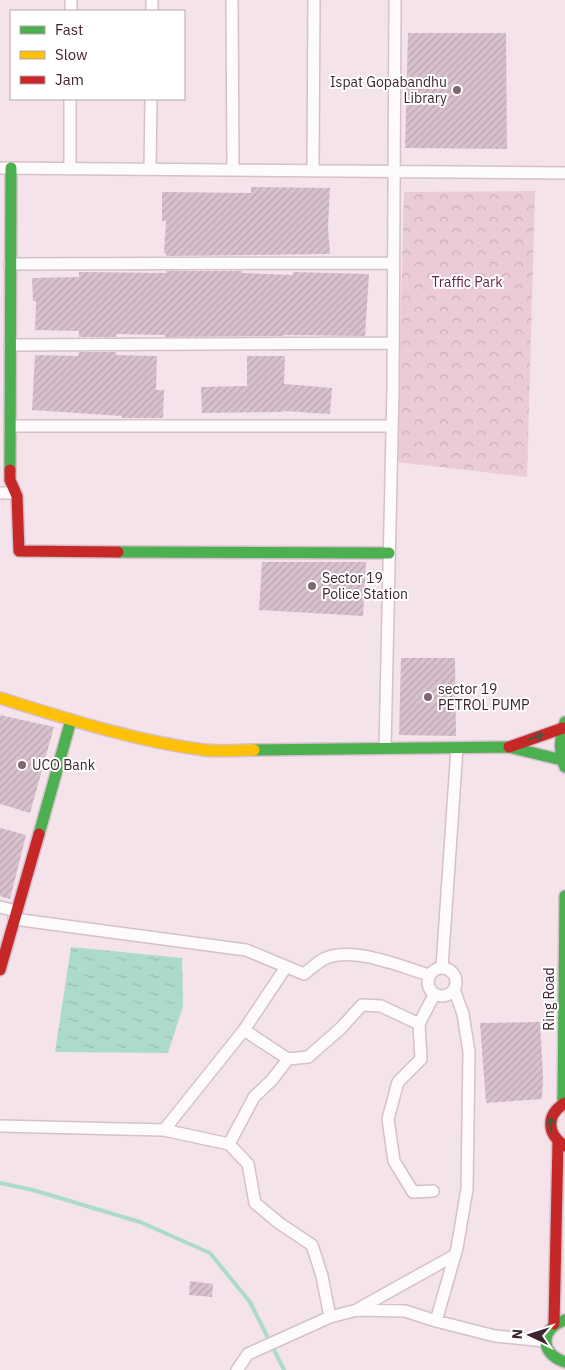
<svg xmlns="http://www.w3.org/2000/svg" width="565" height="1370" viewBox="0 0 565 1370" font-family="'IBM Plex Sans',sans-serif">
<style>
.park{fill:url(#park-crowns)}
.water{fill:url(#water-ripples)}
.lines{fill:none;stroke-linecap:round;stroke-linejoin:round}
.stream{stroke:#addbcb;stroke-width:4}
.building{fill:url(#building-hatch)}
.street-casing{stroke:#d6c0ca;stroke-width:14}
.fast-casing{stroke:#d6c0ca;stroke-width:14}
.slow-casing{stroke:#d6c0ca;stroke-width:14}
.jam-casing{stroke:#d6c0ca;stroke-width:14}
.street{stroke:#fdfbfc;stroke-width:11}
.fast{stroke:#4caf50;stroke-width:11}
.slow{stroke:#ffc107;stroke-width:11}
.jam{stroke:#c62828;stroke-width:11}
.oneway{stroke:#455a3d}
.poi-dot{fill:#7f6671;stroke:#fff;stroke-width:2}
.labels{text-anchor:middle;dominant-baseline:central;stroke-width:4;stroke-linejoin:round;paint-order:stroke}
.poi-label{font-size:14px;fill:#402230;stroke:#fff;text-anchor:start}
.park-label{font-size:14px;fill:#661f45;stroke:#fff}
.street-label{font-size:14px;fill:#402230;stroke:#fff}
</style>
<defs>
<pattern id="park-crowns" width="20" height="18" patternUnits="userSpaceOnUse" patternTransform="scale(1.25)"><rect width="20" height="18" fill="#ebcbd8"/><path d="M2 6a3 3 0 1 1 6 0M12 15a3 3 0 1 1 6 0" fill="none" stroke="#cbaeba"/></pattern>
<pattern id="water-ripples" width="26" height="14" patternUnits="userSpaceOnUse" patternTransform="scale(1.25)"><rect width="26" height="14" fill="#addbcb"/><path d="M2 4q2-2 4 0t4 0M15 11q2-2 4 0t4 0" fill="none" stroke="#96bcaf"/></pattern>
<pattern id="building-hatch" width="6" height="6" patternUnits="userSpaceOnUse" patternTransform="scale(1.25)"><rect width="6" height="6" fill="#d8c1cc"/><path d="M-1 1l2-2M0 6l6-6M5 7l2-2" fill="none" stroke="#baa6b0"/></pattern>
</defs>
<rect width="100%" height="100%" fill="#f4e3ea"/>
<!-- park -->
<path class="park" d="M535,191L527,477L397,462L404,192Z"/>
<!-- water -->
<path class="water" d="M71,947L182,958L183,1006L168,1053L55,1052Z"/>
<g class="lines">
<!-- stream -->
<path class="stream" d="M0,1183L33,1190L140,1222L210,1253L250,1302L284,1370"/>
</g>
<!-- building -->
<path class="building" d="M408,33H506L507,149L405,148Z
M251,187L330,188L328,227L330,254L166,256V253H164L166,221H162V192L251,193Z
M166,271H242V273L293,275V272L369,274L365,336L284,335V336L165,337V335L116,334V337H79V331L35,330L36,301H33L32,278L79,277V272L166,273Z
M79,352H116V355L157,356L156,390H164L163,418H122V416L32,410L35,355L78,356Z
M247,356H285L284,384L332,388L330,414L283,411V412L202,413L201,387L247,386Z
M262,562H366L363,616L259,610Z
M401,658H455L456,736L399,735Z
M0,715L54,727L30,813L0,804Z
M0,828L26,835L10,899L0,896Z
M540,1022L543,1076L542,1099L486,1103L480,1023Z
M190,1281L213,1284L212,1297L189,1295Z"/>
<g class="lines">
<!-- street casing -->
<g class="street-casing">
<path id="street" d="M232,0L233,170
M71,11V0
M152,11V0
M0,168L565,173
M70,169V99
M150,169L151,99
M313,171L314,0
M10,264L393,263
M10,345L393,343
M10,426H392
M0,493H16
M385,748L393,389L395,0
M0,907L16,911
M14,919L246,950L304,974C311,969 318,961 326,958C353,946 402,967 429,975
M442,967L457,748
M428 982a14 14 0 1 1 28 0a14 14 0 1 1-28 0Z
M419,1024L434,995
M244,1030L288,1059
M0,1126L164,1130
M229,1144L164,1130L244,1030L286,967
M358,1309L455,1255
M330,1317L322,1276L312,1245L279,1223L255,1203L248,1164L229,1144L254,1097L272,1080L288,1059L308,1057L340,1029L362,1005L381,1006L419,1024L421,1059L398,1082L388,1119L394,1161L413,1192L433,1191
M436,1321L457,1248L467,1189L469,1052L463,1014L454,989
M237,1370L248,1354L330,1317L357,1310L405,1311L436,1321L495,1336L545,1341"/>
</g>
<!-- fast casing -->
<g class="fast-casing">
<path id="fast" d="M10,470L11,168
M118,552L389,553
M565,722C560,738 558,751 565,767
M254,750L509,747L562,760
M39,834L71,720
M563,1103L565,896
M565,1320C540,1328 539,1354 565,1362"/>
</g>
<!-- slow casing -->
<g class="slow-casing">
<path id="slow" d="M0,698C67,719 135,741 204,750C221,752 238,750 254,750"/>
</g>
<!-- jam casing -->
<g class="jam-casing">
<path id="jam" d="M10,470V480L17,496L19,551L118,552
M509,747L563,728
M0,970L39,834
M565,1103C546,1115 546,1133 565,1146
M554,1324L558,1142"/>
</g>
<!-- street -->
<use href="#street" class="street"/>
<!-- fast -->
<use href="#fast" class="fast"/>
<!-- slow -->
<use href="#slow" class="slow"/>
<!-- jam -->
<use href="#jam" class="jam"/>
</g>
<!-- one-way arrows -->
<defs><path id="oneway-shaft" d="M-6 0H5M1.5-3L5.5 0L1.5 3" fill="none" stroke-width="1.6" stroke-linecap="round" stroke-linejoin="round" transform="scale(1.25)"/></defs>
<g class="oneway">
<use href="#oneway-shaft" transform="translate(536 737) rotate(-19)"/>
<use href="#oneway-shaft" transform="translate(551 1125) rotate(-92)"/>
</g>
<!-- markers -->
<g class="poi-dot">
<circle cx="457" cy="90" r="5"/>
<circle cx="312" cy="586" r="5"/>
<circle cx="428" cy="697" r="5"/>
<circle cx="22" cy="765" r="5"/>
</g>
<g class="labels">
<!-- poi labels -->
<g class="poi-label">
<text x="447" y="82" text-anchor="end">Ispat Gopabandhu<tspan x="447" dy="16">Library</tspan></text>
<text x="322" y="578">Sector 19<tspan x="322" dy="16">Police Station</tspan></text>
<text x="438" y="689">sector 19<tspan x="438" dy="16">PETROL PUMP</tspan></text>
<text x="32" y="765">UCO Bank</text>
</g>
<!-- park labels -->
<g class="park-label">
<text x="467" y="282">Traffic Park</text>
</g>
<!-- street labels -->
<g class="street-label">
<text transform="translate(549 999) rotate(-90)">Ring Road</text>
</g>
</g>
<!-- legend -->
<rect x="10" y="10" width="175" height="90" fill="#ffffff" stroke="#b3a7ac"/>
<rect x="20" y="26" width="25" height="8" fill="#4caf50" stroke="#b3a7ac"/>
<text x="55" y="35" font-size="15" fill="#402230">Fast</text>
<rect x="20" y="51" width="25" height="8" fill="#ffc107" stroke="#b3a7ac"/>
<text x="55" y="60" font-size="15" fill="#402230">Slow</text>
<rect x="20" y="76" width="25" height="8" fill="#c62828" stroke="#b3a7ac"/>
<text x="55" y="85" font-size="15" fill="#402230">Jam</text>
<!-- north arrow -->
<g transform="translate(530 1335) rotate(274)" stroke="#ffffff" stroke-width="4" paint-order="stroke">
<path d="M0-4L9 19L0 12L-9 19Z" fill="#402230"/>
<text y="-8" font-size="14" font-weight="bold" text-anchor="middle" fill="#402230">N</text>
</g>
</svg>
